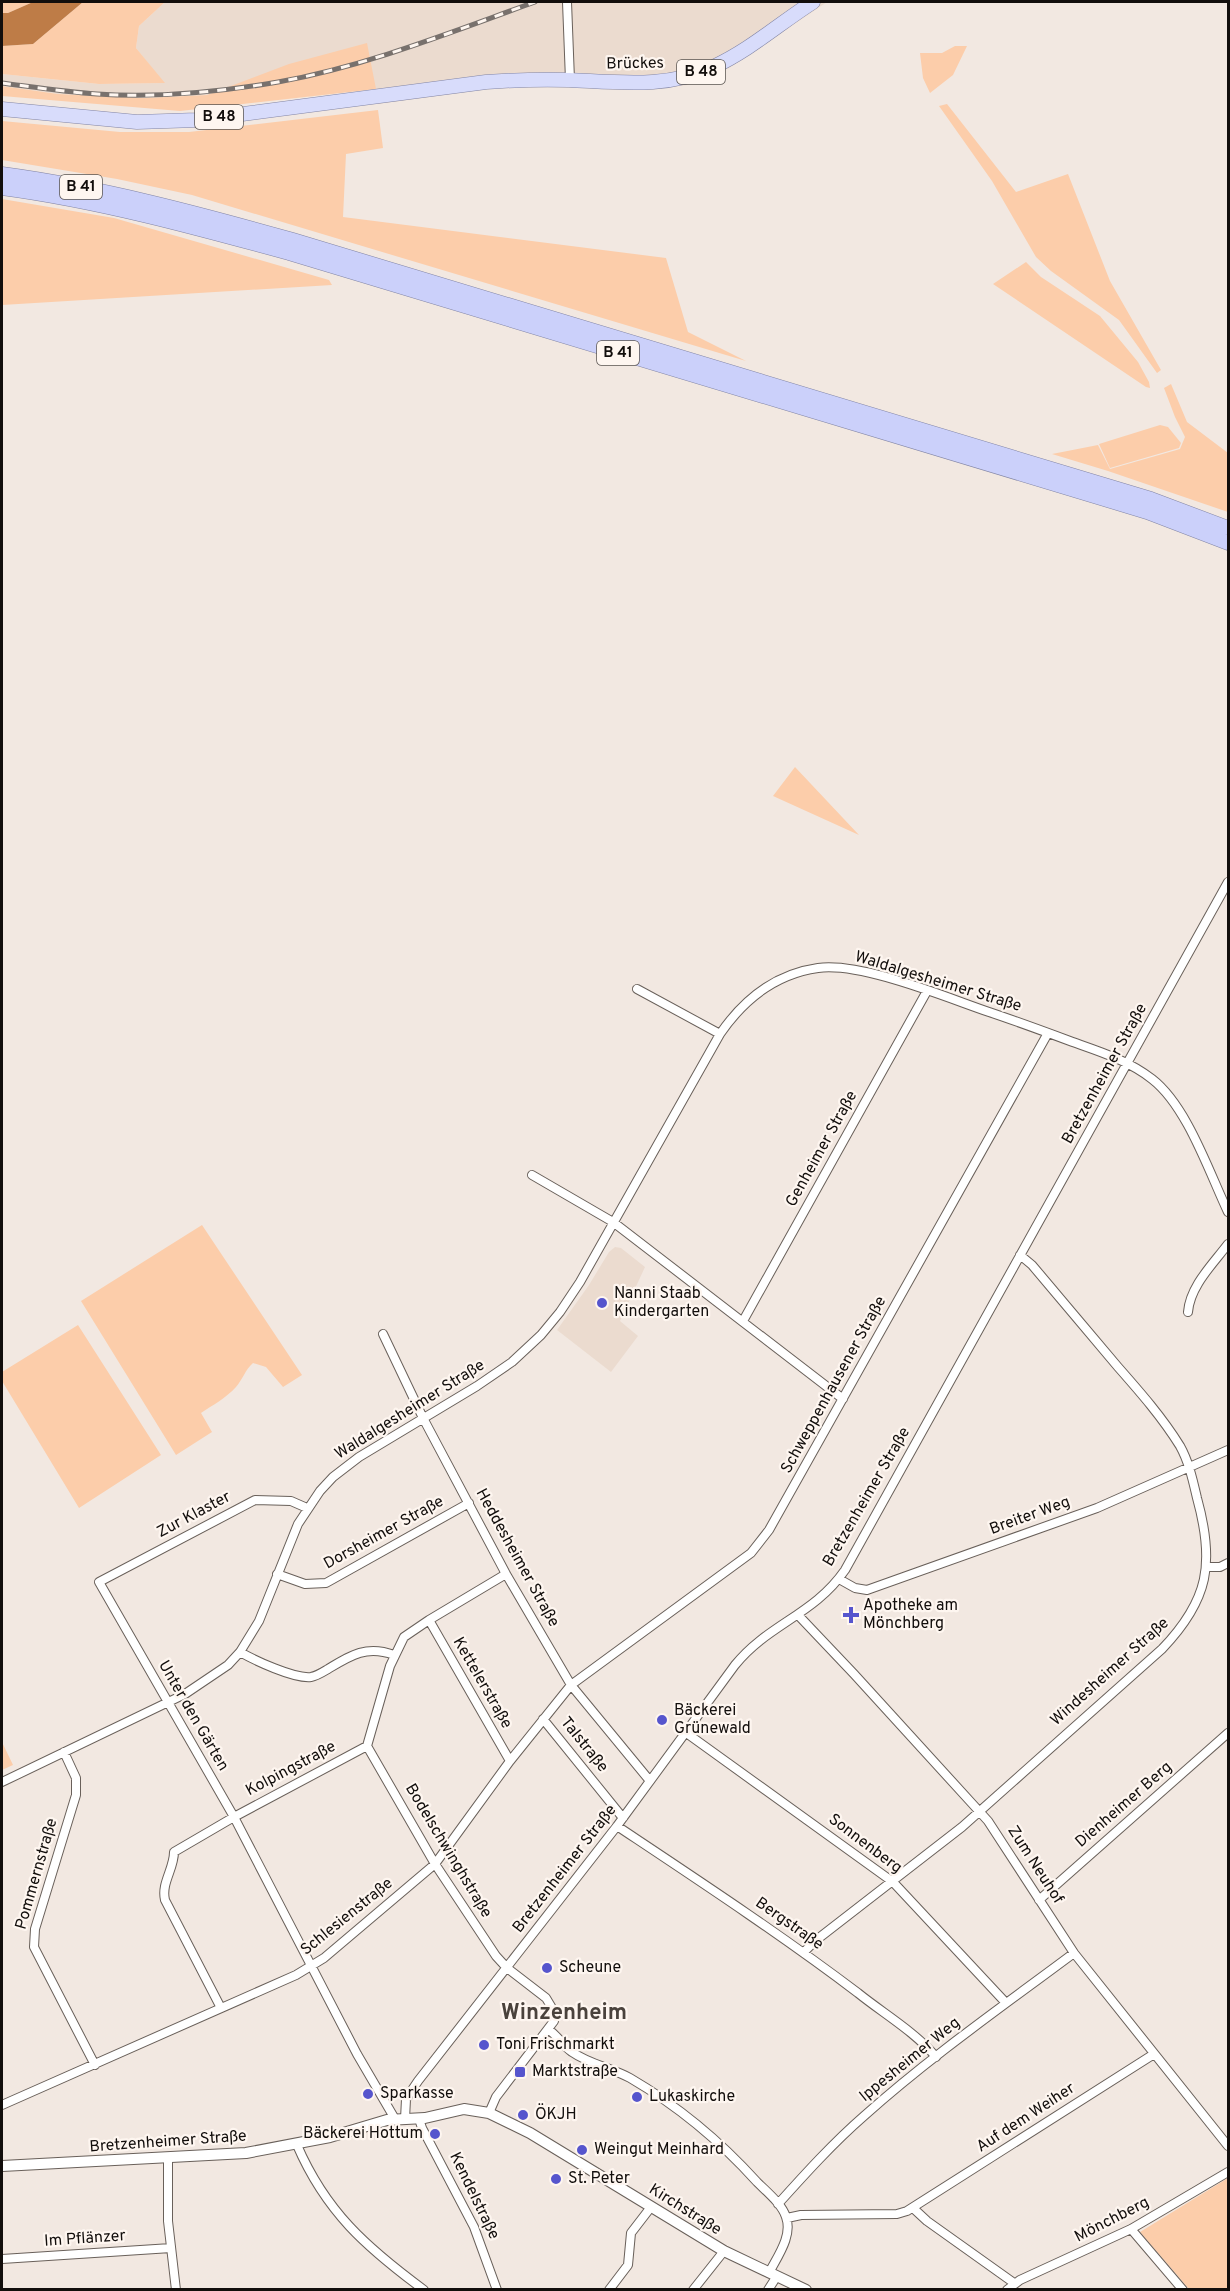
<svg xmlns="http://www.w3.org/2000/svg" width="1230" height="2291" viewBox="0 0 1230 2291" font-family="Overpass,sans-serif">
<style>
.built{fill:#ebdbcf}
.green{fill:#fccdaa}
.water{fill:#be7c47}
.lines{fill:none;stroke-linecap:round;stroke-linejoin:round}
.minor-casing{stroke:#69605a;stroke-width:10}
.tertiary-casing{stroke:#69605a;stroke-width:12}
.primary-casing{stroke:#8285a5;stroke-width:15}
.trunk-casing{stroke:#8285a5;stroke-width:15}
.minor{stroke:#fff;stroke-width:8}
.tertiary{stroke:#fff;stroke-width:10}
.primary{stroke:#d8dcfb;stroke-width:14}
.trunk{stroke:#cbd0fa;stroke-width:14}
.rail-casing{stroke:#78716d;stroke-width:5}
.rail{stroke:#fef6f0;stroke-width:3;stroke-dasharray:9;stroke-linecap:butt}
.poi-dot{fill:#5655cd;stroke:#fef6f0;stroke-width:2}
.labels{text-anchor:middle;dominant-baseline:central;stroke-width:4.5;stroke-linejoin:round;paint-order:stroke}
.shield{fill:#fef6f0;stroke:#595450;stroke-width:1.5}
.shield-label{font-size:15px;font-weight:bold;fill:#120e0c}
.street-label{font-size:16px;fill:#120e0c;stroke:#fef6f0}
.poi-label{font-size:16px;fill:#120e0c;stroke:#fef6f0;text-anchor:start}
.district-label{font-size:22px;font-weight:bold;fill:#4a423c;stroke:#fef6f0}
</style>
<rect width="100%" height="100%" fill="#f2e8e1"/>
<!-- built -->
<path class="built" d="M165,2H827L729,68L687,85L665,88L606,89L550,86L494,88L378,104L370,63L207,95L145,98L58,94L2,86V74L99,84L164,83L136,48L139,26Z
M615,1247L621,1248L645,1267L620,1321L638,1336L611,1372L557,1330L589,1285L609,1252Z"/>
<!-- green -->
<path class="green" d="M2,2H33L8,13H2Z
M83,2H165L139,26L136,48L165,83L99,84L2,74V46L33,44Z
M367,43L376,89L180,111L2,96V86L58,94L145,98L207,95L289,64Z
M955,46H967L953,75L930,93L923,78L920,53H942Z
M947,104L1016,192L1068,174L1110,281L1161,370L1157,373L1119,320L1051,271L1036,257L992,181L939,106Z
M378,110L383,148L346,154L343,217L666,258L688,332L746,361L192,195L117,179L2,160V121L120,132H189Z
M2,199L114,218L329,280L332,285L2,305Z
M1026,262L1041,277L1100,316L1138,362L1149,382L1150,388L1146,387L993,284Z
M1171,384L1187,422L1228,453V512L1108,471L1052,454L1098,445L1110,469L1180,449L1185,437L1175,417L1164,388Z
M1160,425L1168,427L1181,443L1179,448L1110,468L1099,444Z
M795,767L859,835L773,796Z
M202,1225L302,1375L283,1387L266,1367L253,1363C245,1370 243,1379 236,1387C226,1398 213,1405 201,1413L212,1432L176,1455L81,1301Z
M78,1325L161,1455L79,1508L2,1381V1372Z
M2,1742L13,1765L2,1770Z
M1228,2178V2289H1189L1140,2232Z"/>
<!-- water -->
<path class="water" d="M33,2H83L33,44L2,46V13H8Z"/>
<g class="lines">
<!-- minor casing -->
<g class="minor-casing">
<path id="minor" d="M567,2L570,80
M637,989L720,1034
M532,1175L613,1222L843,1399
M1188,1312C1190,1286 1213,1264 1228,1244
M743,1321L927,991
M383,1334L423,1418L506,1574L571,1685L650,1781
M307,1508L291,1501L255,1500L99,1582L234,1817L357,2054L395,2119
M1207,1567H1220L1228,1563
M277,1574L305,1584L326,1583L469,1503
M839,1579L855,1588L867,1590L1097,1508L1228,1450
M798,1615L854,1674L988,1821L1074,1953L1228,2146
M429,1620L510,1761
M240,1652C254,1660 294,1679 311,1677C317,1676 323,1672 328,1669C351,1655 367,1645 394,1655
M543,1719L623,1818
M685,1732L893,1882L1006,2003
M367,1746L435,1864L496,1956L507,1968L546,1998L552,2008L554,2021L496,2097L489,2113
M64,1752L76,1778V1795L35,1929L34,1947L95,2065
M2,1782L185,1694L228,1665L240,1652L259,1621L298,1524L320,1491L333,1477L359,1457L477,1386L512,1362L541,1335L560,1312L580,1282L720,1034C744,999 775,974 818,968C862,962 945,997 989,1012C1016,1021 1043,1031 1070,1041C1098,1051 1128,1060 1152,1079C1187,1106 1209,1172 1228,1212
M617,1826C698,1880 780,1934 858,1993C884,2014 914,2031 936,2057
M1039,1900L1228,1733
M804,1952L815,1941L962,1827L1162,1649C1209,1600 1215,1563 1197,1498C1193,1481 1189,1462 1180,1446C1162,1417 1140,1392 1118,1367C1089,1333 1061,1299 1032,1265L1020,1255
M221,2008L165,1900C161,1883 174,1869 174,1852L234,1817L367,1746L390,1666L404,1637L429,1620L506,1574
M549,2030C558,2036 563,2046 572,2052C589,2064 612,2068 630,2078C678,2106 720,2141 757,2182C767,2192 782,2204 786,2217C793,2236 777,2257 769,2273
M2,2105L296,1975L324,1958L435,1864L510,1761L571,1685L751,1553L769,1530L1048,1033
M405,2119L406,2099L418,2081L617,1826L735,1665C768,1624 814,1615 845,1570L1228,882
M419,2119L422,2128L474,2227L497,2290
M297,2145C326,2212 366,2247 424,2290
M168,2158V2221L176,2290
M778,2204C805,2174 833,2143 864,2116C930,2057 1003,2006 1074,1953
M913,2208L927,2221L1014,2283
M787,2218L801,2215L897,2214L907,2211L1154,2054
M1131,2229L1183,2290
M2,2259L171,2248
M609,2290L628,2265L631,2233L651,2207
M693,2290L724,2251
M768,2290L777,2276
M1007,2290L1020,2280L1131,2229L1228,2172"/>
</g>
<!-- tertiary casing -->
<g class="tertiary-casing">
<path id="tertiary" d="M2,2166L246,2153L330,2137L387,2120L425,2118L464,2109L489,2113L530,2133L724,2251L806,2290"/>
</g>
<!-- primary casing -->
<g class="primary-casing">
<path id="primary" d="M2,109L137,122L197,120L486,82C514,80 541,79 569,80C617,82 668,89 713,67C750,50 780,23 813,2"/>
</g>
<!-- trunk casing -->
<g class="trunk-casing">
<path id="trunk" d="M2,174C100,187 197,213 293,240L1151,499L1228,528
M2,188C99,201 194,227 289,253L1147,512L1228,543"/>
</g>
<!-- minor -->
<use href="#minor" class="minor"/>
<!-- tertiary -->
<use href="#tertiary" class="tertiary"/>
<!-- primary -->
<use href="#primary" class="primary"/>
<!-- trunk -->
<use href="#trunk" class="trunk"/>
<!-- rail casing -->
<g class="rail-casing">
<path id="rail" d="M2,83C33,87 65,92 97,94C156,98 220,92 278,82C367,66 451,32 535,2"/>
</g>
<!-- rail -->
<use href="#rail" class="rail"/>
</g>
<!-- markers -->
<g class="poi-dot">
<circle cx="602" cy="1303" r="6"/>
<path d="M848 1606h6v6h6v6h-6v6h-6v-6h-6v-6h6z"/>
<circle cx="662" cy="1720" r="6"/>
<circle cx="547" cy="1968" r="6"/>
<circle cx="484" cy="2045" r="6"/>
<rect x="514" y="2066" width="12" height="12" rx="3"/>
<circle cx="368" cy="2094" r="6"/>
<circle cx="637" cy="2097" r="6"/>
<circle cx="523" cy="2115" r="6"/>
<circle cx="435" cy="2134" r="6"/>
<circle cx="582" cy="2150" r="6"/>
<circle cx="556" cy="2179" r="6"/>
</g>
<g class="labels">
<!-- shield labels -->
<g class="shield">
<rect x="677" y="60" width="48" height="24" rx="4.5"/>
<rect x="195" y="105" width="48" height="24" rx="4.5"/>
<rect x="60" y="175" width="42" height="24" rx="4.5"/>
<rect x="597" y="341" width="42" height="24" rx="4.5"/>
</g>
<g class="shield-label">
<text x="701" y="72">B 48</text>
<text x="219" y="117">B 48</text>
<text x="81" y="187">B 41</text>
<text x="618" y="353">B 41</text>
</g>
<!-- street labels -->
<g class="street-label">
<text transform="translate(635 64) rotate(-1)">Brückes</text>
<text transform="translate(938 982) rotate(17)">Waldalgesheimer Straße</text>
<text transform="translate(1105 1074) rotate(-61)">Bretzenheimer Straße</text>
<text transform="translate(822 1149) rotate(-61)">Genheimer Straße</text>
<text transform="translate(834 1385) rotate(-61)">Schweppenhausener Straße</text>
<text transform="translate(410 1410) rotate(-32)">Waldalgesheimer Straße</text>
<text transform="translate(867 1497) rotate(-60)">Bretzenheimer Straße</text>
<text transform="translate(194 1515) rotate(-28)">Zur Klaster</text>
<text transform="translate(1030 1516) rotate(-20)">Breiter Weg</text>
<text transform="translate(384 1533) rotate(-29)">Dorsheimer Straße</text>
<text transform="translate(517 1558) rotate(61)">Heddesheimer Straße</text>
<text transform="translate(1110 1672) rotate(-42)">Windesheimer Straße</text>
<text transform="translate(482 1683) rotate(60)">Kettelerstraße</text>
<text transform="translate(193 1716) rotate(60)">Unter den Gärten</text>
<text transform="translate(584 1745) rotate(51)">Talstraße</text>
<text transform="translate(291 1769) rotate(-28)">Kolpingstraße</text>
<text transform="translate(1124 1805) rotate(-41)">Dienheimer Berg</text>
<text transform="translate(865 1844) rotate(37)">Sonnenberg</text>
<text transform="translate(448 1851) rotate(59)">Bodelschwinghstraße</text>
<text transform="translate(1035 1865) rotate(57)">Zum Neuhof</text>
<text transform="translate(565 1869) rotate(-52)">Bretzenheimer Straße</text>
<text transform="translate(37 1874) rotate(-74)">Pommernstraße</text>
<text transform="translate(347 1917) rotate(-39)">Schlesienstraße</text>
<text transform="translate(789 1924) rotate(35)">Bergstraße</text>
<text transform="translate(910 2060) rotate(-39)">Ippesheimer Weg</text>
<text transform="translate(1026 2118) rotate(-33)">Auf dem Weiher</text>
<text transform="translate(168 2142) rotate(-4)">Bretzenheimer Straße</text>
<text transform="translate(474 2196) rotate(64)">Kendelstraße</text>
<text transform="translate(685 2210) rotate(32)">Kirchstraße</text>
<text transform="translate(1112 2220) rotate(-27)">Mönchberg</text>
<text transform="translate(85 2239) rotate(-4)">Im Pflänzer</text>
</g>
<!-- poi labels -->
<g class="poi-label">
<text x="614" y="1294">Nanni Staab<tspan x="614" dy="18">Kindergarten</tspan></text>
<text x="863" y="1606">Apotheke am<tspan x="863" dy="18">Mönchberg</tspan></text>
<text x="674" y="1711">Bäckerei<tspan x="674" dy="18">Grünewald</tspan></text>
<text x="559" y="1968">Scheune</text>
<text x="496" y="2045">Toni Frischmarkt</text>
<text x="532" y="2072">Marktstraße</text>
<text x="380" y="2094">Sparkasse</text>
<text x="649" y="2097">Lukaskirche</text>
<text x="535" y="2115">ÖKJH</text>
<text x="423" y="2134" text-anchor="end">Bäckerei Hottum</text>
<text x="594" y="2150">Weingut Meinhard</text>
<text x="568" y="2179">St. Peter</text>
</g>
<!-- district labels -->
<g class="district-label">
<text x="564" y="2013">Winzenheim</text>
</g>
</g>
<!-- border -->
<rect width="1230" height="2291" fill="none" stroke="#120e0c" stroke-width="6"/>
</svg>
